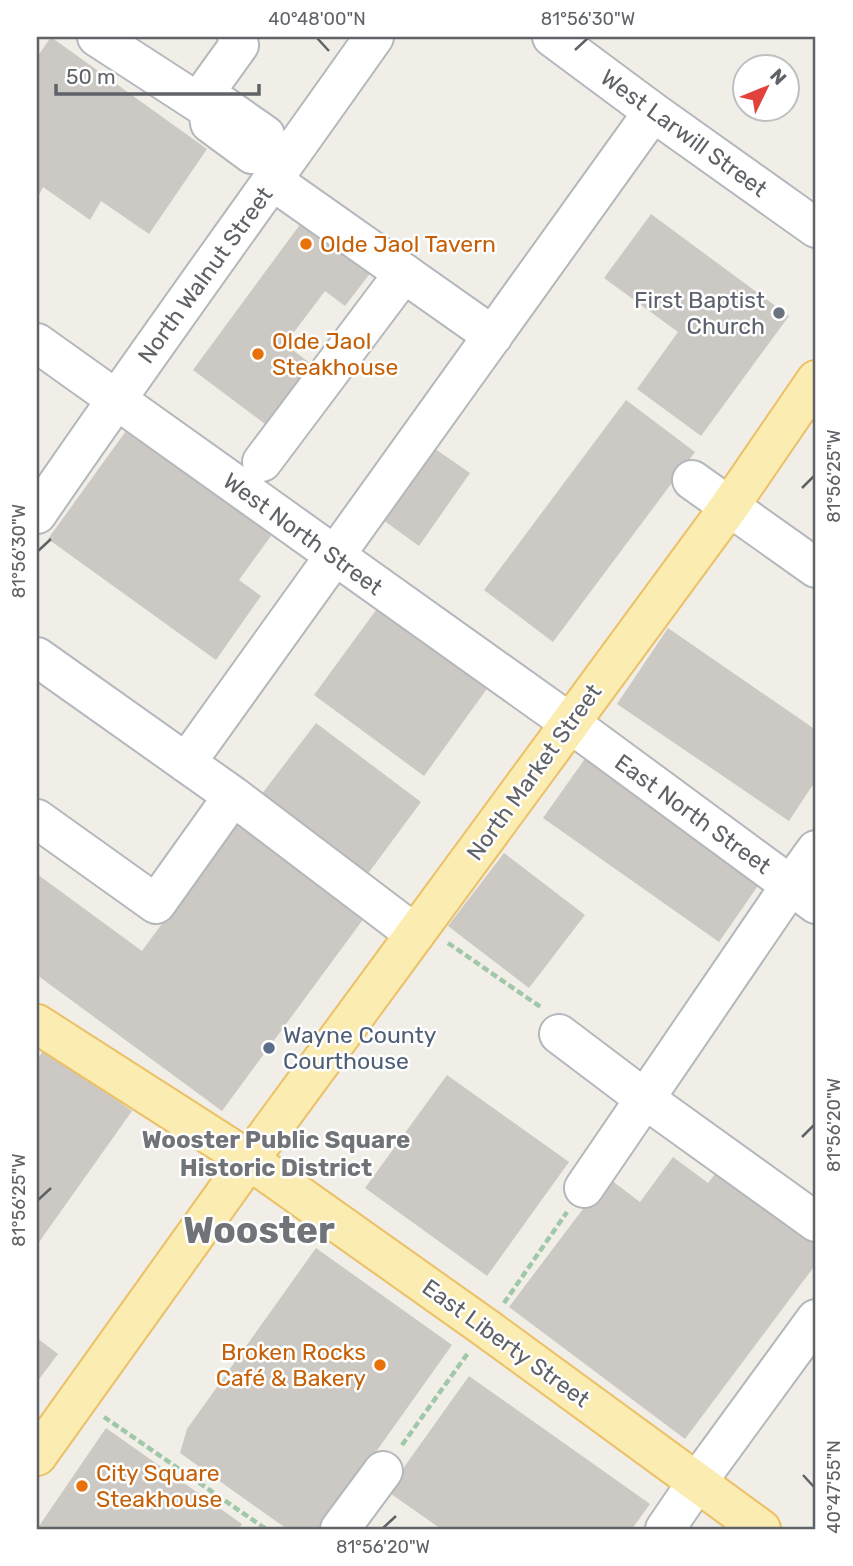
<svg xmlns="http://www.w3.org/2000/svg" width="853" height="1566" viewBox="0 0 853 1566" font-family="Rubik,sans-serif">
<style>
.building{fill:#ccc9c4}
.lines{fill:none;stroke-linecap:round;stroke-linejoin:round}
.minor-casing{stroke:#b4b7bb;stroke-width:42}
.major-casing{stroke:#ebc066;stroke-width:42}
.path{stroke:#9fc7a8;stroke-width:4.5;stroke-dasharray:7 3.5;stroke-linecap:butt}
.minor{stroke:#fff;stroke-width:38}
.major{stroke:#fbecb1;stroke-width:38}
.ticks{fill:none;stroke:#5f6267;stroke-width:2.5}
.food-dot{fill:#e8710a;stroke:#fff;stroke-width:2.5}
.worship-dot{fill:#6b7280;stroke:#fff;stroke-width:2.5}
.service-dot{fill:#5c6f8a;stroke:#fff;stroke-width:2.5}
.labels{text-anchor:middle;dominant-baseline:central;stroke-width:5;stroke-linejoin:round;paint-order:stroke}
.street-label{font-size:23px;fill:#5f6267;stroke:#fff}
.food-label{font-size:23px;fill:#c56008;stroke:#fff;text-anchor:start}
.worship-label{font-size:23px;fill:#5b616d;stroke:#fff;text-anchor:end}
.service-label{font-size:23px;fill:#4e5e75;stroke:#fff;text-anchor:start}
.neighbourhood-label{font-size:24px;font-weight:bold;fill:#707479;stroke:#fff}
.town-label{font-size:37px;font-weight:bold;fill:#707479;stroke:#fff}
.neatline{fill:none;stroke:#5f6267;stroke-width:2.5}
.ticks-label{font-size:18px;text-anchor:middle;fill:#5f6267}
</style>
<rect width="100%" height="100%" fill="#f0eee7"/>
<!-- building -->
<path class="building" d="M51,37L207,149L149,234L101,201L90,220L43,187L37,199V57Z
M651,214L789,316L701,436L637,389L678,332L604,278Z
M307,215L375,267L345,306L325,291L285,344L315,367L269,427L193,370Z
M626,400L695,452L553,642L484,590Z
M131,424L276,529L239,580L261,596L216,660L48,539Z
M425,442L470,473L419,546L375,514Z
M379,606L489,686L424,776L314,695Z
M668,628L816,730V780L789,821L617,704Z
M316,723L421,802L364,879L258,799Z
M589,753L764,877L719,942L543,818Z
M241,815L370,910L222,1111L37,975V874L142,951Z
M504,853L585,915L529,988L448,926Z
M45,1048L132,1111L37,1245V1060Z
M447,1075L569,1162L487,1276L365,1188Z
M673,1157L708,1183L720,1168L816,1241V1264L685,1439L509,1307L607,1177L640,1202Z
M316,1248L452,1345L321,1529H287L180,1453L187,1429Z
M37,1338L58,1354L37,1382Z
M469,1376L650,1504L632,1529H441L387,1491Z
M106,1428L242,1524L239,1529H37Z"/>
<g class="lines">
<!-- minor casing -->
<g class="minor-casing">
<path id="minor" d="M97,37L208,109L222,105L265,135V150L252,154L210,123L208,109
M552,37L653,112L816,228
M198,102L239,45L237,37
M273,181L493,336
M37,343L570,723L816,904
M262,462L404,273
M692,480L816,568
M37,514C147,353 262,196 374,37
M37,657L233,796L415,934
M186,763L653,112
M37,819L156,904L233,796
M559,1034L645,1099L816,1222
M584,1188L790,886L816,850
M340,1529L383,1471
M665,1529L697,1482L816,1319"/>
</g>
<!-- major casing -->
<g class="major-casing">
<path id="major" d="M37,1024L249,1160L486,1328L761,1529
M37,1456L249,1160L729,507L816,380"/>
</g>
<!-- path -->
<path class="path" d="M448,943L542,1008
M504,1303L567,1212
M104,1417L266,1529
M402,1445L468,1353"/>
<!-- minor -->
<use href="#minor" class="minor"/>
<!-- major -->
<use href="#major" class="major"/>
</g>
<!-- ticks -->
<path class="ticks" d="M317,38L329,51M575,50L588,38M802,488L814,476M38,551L51,539M802,1137L814,1125M38,1200L51,1188M803,1475L814,1487M383,1528L396,1516"/>
<!-- markers -->
<g class="food-dot">
<circle cx="306" cy="244" r="7"/>
<circle cx="258" cy="354" r="7"/>
<circle cx="380" cy="1365" r="7"/>
<circle cx="82" cy="1486" r="7"/>
</g>
<circle class="worship-dot" cx="779" cy="313" r="7"/>
<circle class="service-dot" cx="269" cy="1048" r="7"/>
<g class="labels">
<!-- street labels -->
<g class="street-label">
<text transform="translate(684 133) rotate(36)">West Larwill Street</text>
<text transform="translate(205 275) rotate(-54)">North Walnut Street</text>
<text transform="translate(303 534) rotate(36)">West North Street</text>
<text transform="translate(534 772) rotate(-54)">North Market Street</text>
<text transform="translate(693 814) rotate(36)">East North Street</text>
<text transform="translate(506 1343) rotate(36)">East Liberty Street</text>
</g>
<!-- food labels -->
<g class="food-label">
<text x="320" y="244">Olde Jaol Tavern</text>
<text x="272" y="341">Olde Jaol<tspan x="272" dy="26">Steakhouse</tspan></text>
<text x="366" y="1352" text-anchor="end">Broken Rocks<tspan x="366" dy="26">Café &amp; Bakery</tspan></text>
<text x="96" y="1473">City Square<tspan x="96" dy="26">Steakhouse</tspan></text>
</g>
<!-- worship labels -->
<g class="worship-label">
<text x="765" y="300">First Baptist<tspan x="765" dy="26">Church</tspan></text>
</g>
<!-- service labels -->
<g class="service-label">
<text x="283" y="1035">Wayne County<tspan x="283" dy="26">Courthouse</tspan></text>
</g>
<!-- neighbourhood labels -->
<g class="neighbourhood-label">
<text x="276" y="1140">Wooster Public Square<tspan x="276" dy="28">Historic District</tspan></text>
</g>
<!-- town labels -->
<g class="town-label">
<text x="259" y="1230">Wooster</text>
</g>
</g>
<!-- border -->
<rect width="853" height="1566" fill="none" stroke="#ffffff" stroke-width="77"/>
<!-- north arrow -->
<g transform="translate(766 88) rotate(47)"><circle r="33" fill="#ffffff" stroke="#bfc0c2" stroke-width="2"/>
<path d="M0-5L12 26L0 18L-12 26Z" fill="#e1433c"/>
<text y="-10" font-size="19" font-weight="bold" text-anchor="middle" fill="#5f6267">N</text>
</g>
<!-- scale -->
<path d="M56 84v10h203v-10" fill="none" stroke="#5f6267" stroke-width="3.5"/>
<text x="66" y="84" font-size="21" fill="#5f6267" stroke="#ffffff" stroke-width="5" paint-order="stroke">50 m</text>
<rect x="38" y="38" width="776" height="1490" class="neatline"/>
<g class="ticks-label">
<text x="317" y="25">40°48'00"N</text>
<text x="588" y="25">81°56'30"W</text>
<text transform="translate(834 476) rotate(-90)" y="6">81°56'25"W</text>
<text transform="translate(19 551) rotate(-90)" y="6">81°56'30"W</text>
<text transform="translate(834 1125) rotate(-90)" y="6">81°56'20"W</text>
<text transform="translate(19 1200) rotate(-90)" y="6">81°56'25"W</text>
<text transform="translate(834 1487) rotate(-90)" y="6">40°47'55"N</text>
<text x="383" y="1553">81°56'20"W</text>
</g>
</svg>
